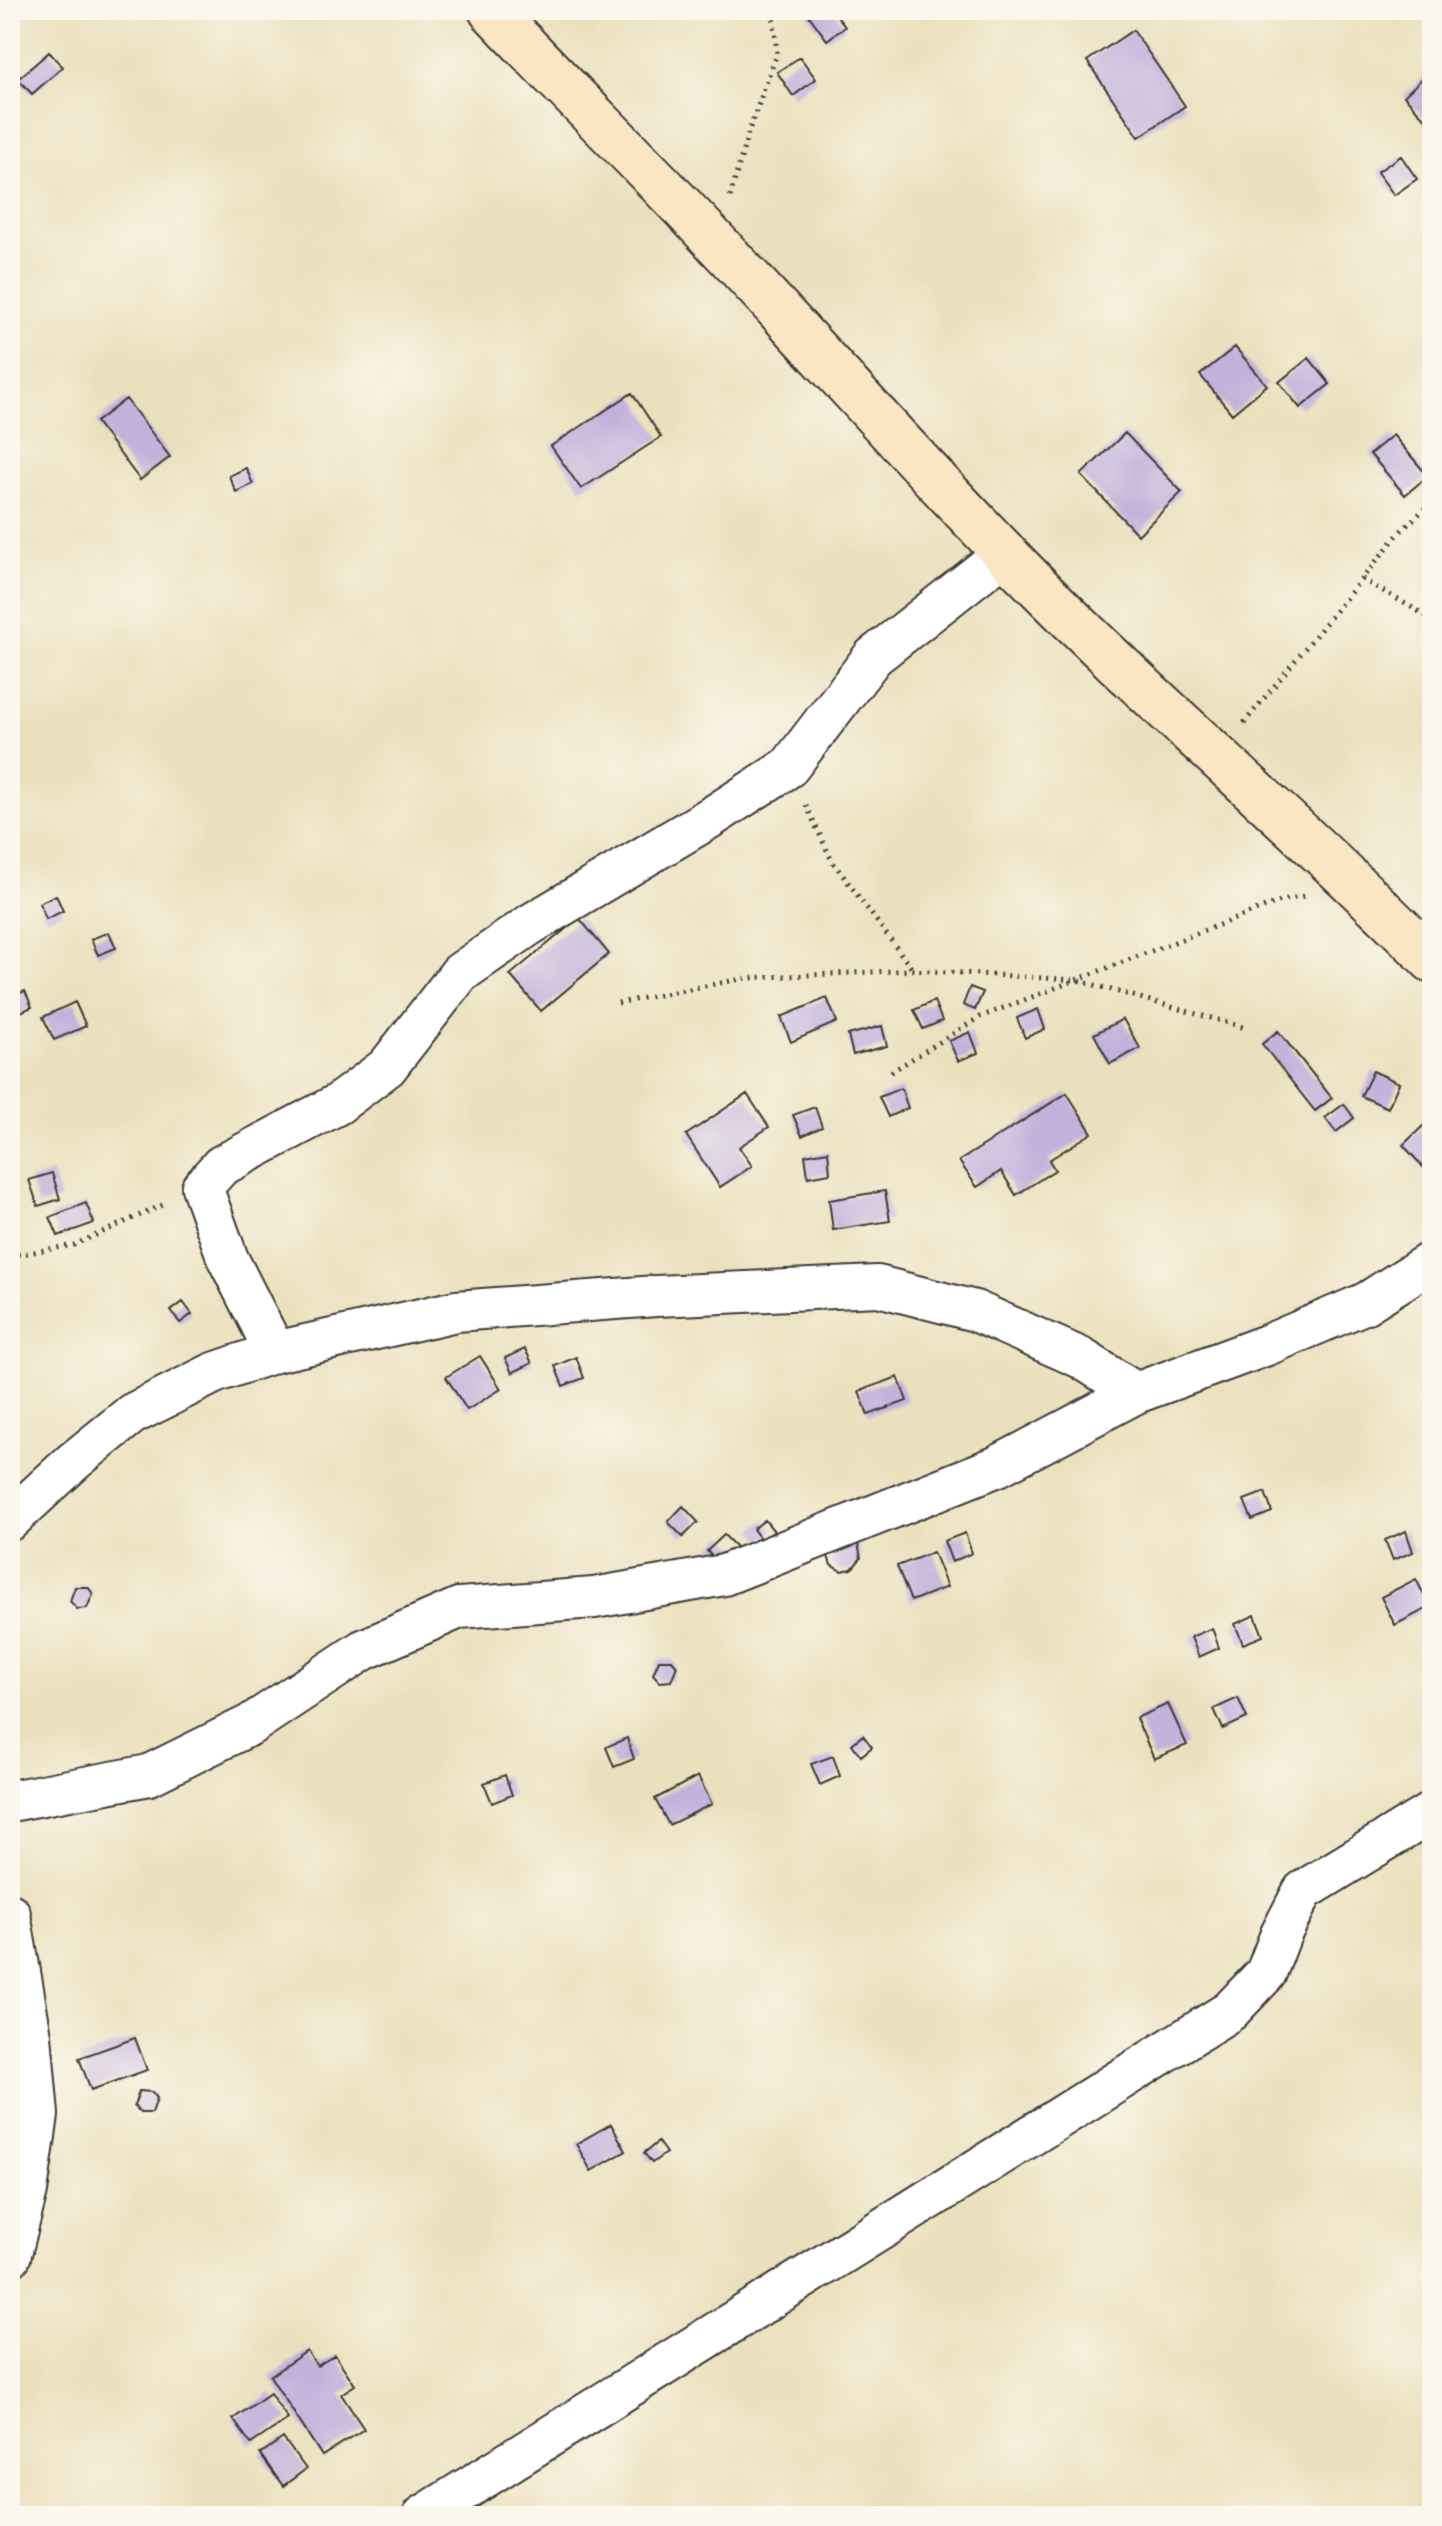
<svg xmlns="http://www.w3.org/2000/svg" width="1442" height="2526" viewBox="0 0 1442 2526" font-family="Vollkorn,serif">
<style>
.building{fill:#c3b2dc}
.lines{fill:none;stroke-linecap:round;stroke-linejoin:round}
.street-casing{stroke:#3b3934;stroke-width:44}
.secondary-casing{stroke:#3b3934;stroke-width:48}
.path{stroke:#3b3934;stroke-width:5;stroke-dasharray:2 6;stroke-linecap:butt}
.street{stroke:#fff;stroke-width:40}
.secondary{stroke:#fbe6c4;stroke-width:44}
</style>
<rect width="100%" height="100%" fill="#fbf7ec"/>
<filter id="ink" filterUnits="userSpaceOnUse"><feTurbulence type="fractalNoise" baseFrequency=".0125" numOctaves="2"/><feDisplacementMap in="SourceGraphic" scale="16" xChannelSelector="R" yChannelSelector="G"/><feConvolveMatrix kernelMatrix="1 2 1 2 8 2 1 2 1" color-interpolation-filters="sRGB"/></filter>
<filter id="wash" filterUnits="userSpaceOnUse"><feTurbulence type="fractalNoise" baseFrequency=".006" numOctaves="4" result="noise"/><feDisplacementMap in="SourceGraphic" scale="32" xChannelSelector="R" yChannelSelector="G"/><feGaussianBlur stdDeviation="1.8" result="paint"/><feColorMatrix in="noise" values="0 0 0 0 0 0 0 0 0 0 0 0 0 0 0 0 0 1.4 0 .05"/><feComposite in="paint" operator="in"/></filter>
<g filter="url(#wash)">
<rect width="100%" height="100%" fill="#ebe0bd"/>
<g id="blocks">
<!-- building -->
<path class="building" d="M805,10H833L845,27L827,40Z
M1133,30L1185,106L1139,137L1087,61Z
M49,52L63,67L32,94L18,79Z
M800,57L816,79L793,96L777,72Z
M1432,69V126L1404,96Z
M1401,156L1417,179L1394,195L1377,172Z
M1235,347L1267,385L1232,414L1200,375Z
M1309,358L1330,384L1300,408L1279,382Z
M632,393L661,437L581,489L551,446Z
M126,399L170,457L140,480L96,422Z
M1125,433L1182,492L1138,535L1081,475Z
M1393,435L1428,476L1405,495L1370,454Z
M246,468L253,484L236,492L229,476Z
M56,895L63,911L46,919L39,903Z
M579,918L609,954L541,1011L510,975Z
M109,932L116,948L98,955L91,939Z
M970,987L983,992L975,1010L963,1005Z
M25,991L32,1007L14,1015L10,997Z
M827,998L837,1022L791,1042L781,1017Z
M934,1001L942,1021L923,1029L914,1010Z
M75,1002L86,1026L54,1040L43,1017Z
M1038,1009L1045,1029L1025,1038L1017,1018Z
M1123,1019L1140,1048L1110,1064L1094,1034Z
M882,1026L887,1046L853,1055L848,1035Z
M1278,1031L1332,1098L1315,1111L1262,1044Z
M970,1032L978,1053L958,1061L949,1041Z
M1373,1071L1399,1083L1388,1108L1361,1096Z
M901,1088L908,1108L888,1117L879,1097Z
M1067,1093L1092,1133L1049,1160L1055,1170L1016,1195L1001,1171L977,1187L959,1161Z
M747,1094L769,1127L739,1147L752,1166L720,1187L686,1135Z
M1344,1104L1354,1118L1336,1132L1325,1118Z
M815,1107L822,1127L802,1136L793,1115Z
M1424,1125L1432,1134V1164L1426,1170L1403,1145Z
M828,1151L830,1173L808,1177L805,1155Z
M52,1173L60,1199L38,1206L29,1180Z
M885,1191L890,1221L833,1230L829,1200Z
M86,1203L94,1223L58,1236L50,1217Z
M183,1302L192,1314L180,1323L171,1311Z
M525,1349L532,1363L512,1373L505,1358Z
M480,1356L501,1389L467,1410L446,1377Z
M576,1357L584,1378L563,1386L555,1366Z
M898,1377L907,1401L868,1415L859,1391Z
M1265,1492L1272,1512L1252,1520L1244,1500Z
M683,1506L698,1522L683,1537L668,1522Z
M765,1520L774,1531L762,1541L753,1529Z
M1406,1531L1413,1552L1393,1560L1385,1540Z
M965,1533L972,1553L952,1562L944,1541Z
M724,1535L736,1547L718,1563L707,1551Z
M846,1536L858,1544L861,1558L852,1569L841,1571L831,1565L827,1553Z
M933,1552L947,1587L911,1601L897,1566Z
M1416,1579L1430,1607L1395,1625L1381,1597Z
M75,1587H88L93,1594L87,1608L77,1609L70,1601Z
M1255,1615L1263,1636L1243,1644L1235,1624Z
M1212,1628L1219,1648L1199,1657L1191,1637Z
M659,1660H672L677,1666L671,1681L660,1682L653,1674Z
M1238,1698L1247,1718L1223,1729L1214,1709Z
M1168,1704L1187,1745L1154,1759L1136,1718Z
M863,1735L872,1747L861,1756L852,1744Z
M627,1738L634,1759L614,1767L606,1747Z
M833,1756L840,1776L820,1785L811,1764Z
M505,1775L512,1795L492,1803L484,1783Z
M698,1776L712,1804L669,1825L655,1799Z
M135,2038L147,2070L91,2090L79,2058Z
M139,2091L152,2092L157,2098L152,2113H141L134,2106Z
M611,2124L626,2151L591,2171L576,2144Z
M658,2142L666,2153L652,2163L644,2153Z
M307,2351L317,2366L335,2355L355,2385L341,2394L364,2429L322,2456L270,2376Z
M270,2393L288,2419L251,2444L233,2419Z
M283,2438L306,2469L283,2486L260,2454Z"/>
</g>
</g>
<g filter="url(#ink)">
<use href="#blocks" fill-opacity="0" stroke="#3b3934" stroke-width="2"/>
<g class="lines">
<!-- street casing -->
<g class="street-casing">
<path id="street" d="M275,1352L228,1259L202,1187L221,1166L338,1104L387,1067L460,973L531,924L713,816L789,767L873,657L1005,553
M10,1520L74,1461L132,1414L214,1373L275,1352L456,1311L656,1296L878,1286L975,1311L1081,1358L1136,1393
M10,1801L149,1775L250,1725L363,1650L459,1608L594,1598L724,1575L998,1466L1136,1393L1267,1345L1366,1303L1432,1261
M10,1914L31,2036L38,2115L27,2191L10,2257
M423,2516L1230,2011L1266,1973L1281,1934L1303,1891L1432,1812"/>
</g>
<!-- secondary casing -->
<g class="secondary-casing">
<path id="secondary" d="M491,10C566,90 645,166 720,247C815,348 907,452 1004,552C1141,694 1293,820 1432,960"/>
</g>
<!-- path -->
<path class="path" d="M730,197L748,133L777,54L773,10
M1362,579L1432,619
M1244,723L1400,532L1432,502
M806,805L832,861L913,970
M618,1003L746,978L913,970L1077,980L1246,1028
M891,1072L980,1017L1281,901L1304,896
M10,1256L74,1245L167,1203"/>
<!-- street -->
<use href="#street" class="street"/>
<!-- secondary -->
<use href="#secondary" class="secondary"/>
</g>
</g>
<!-- margin -->
<rect width="1442" height="2526" fill="none" stroke="#fbf7ec" stroke-width="40"/>
</svg>
